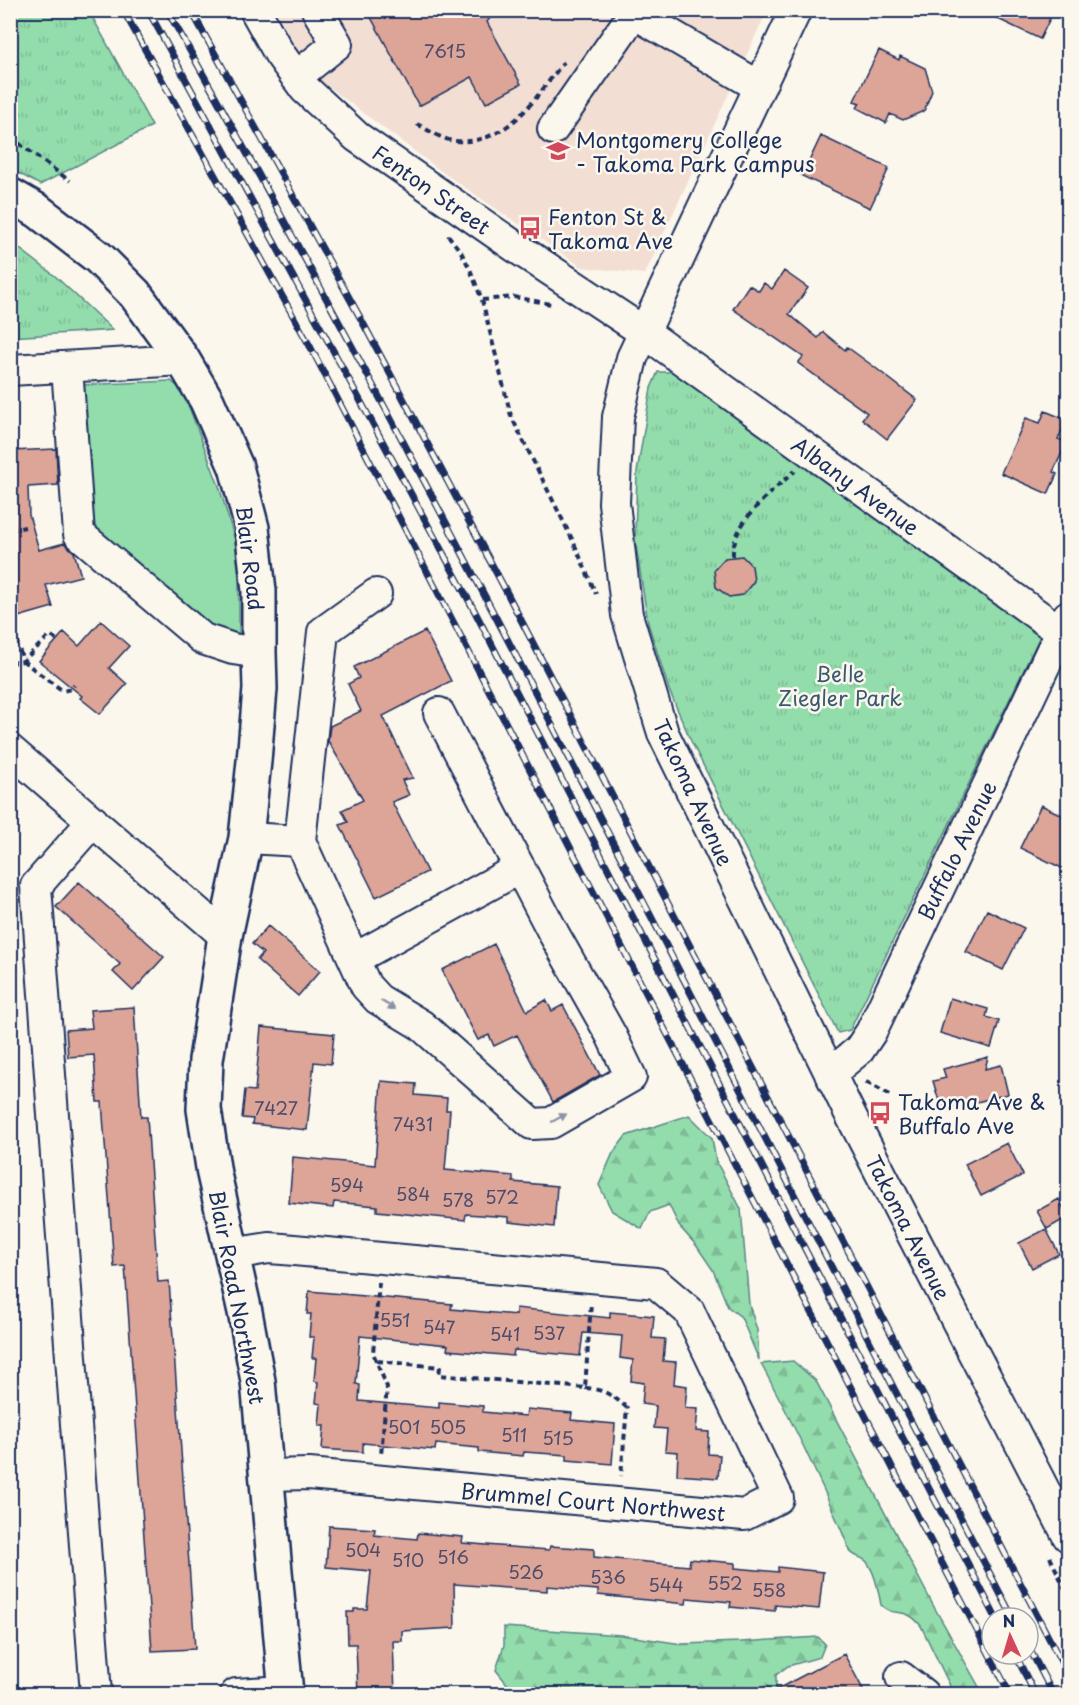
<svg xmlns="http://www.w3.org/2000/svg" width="1079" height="1705" viewBox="0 0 1079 1705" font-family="'Playpen Sans',sans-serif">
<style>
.built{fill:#f2ded3}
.grass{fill:#93dcac;stroke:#578685;stroke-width:1.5}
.forest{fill:url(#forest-firs);stroke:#578685;stroke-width:1.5}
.park{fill:url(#park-tufts);stroke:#578685;stroke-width:1.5}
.building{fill:#dda498;stroke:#1b2f5e;stroke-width:1.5}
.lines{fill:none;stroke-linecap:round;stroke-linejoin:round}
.minor-casing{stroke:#1b2f5e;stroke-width:34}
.major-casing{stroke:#1b2f5e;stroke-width:38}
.path{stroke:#1b2f5e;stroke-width:4;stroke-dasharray:6 4.5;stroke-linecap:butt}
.minor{stroke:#fbf7ec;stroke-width:30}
.major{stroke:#fbf7ec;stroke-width:33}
.rail-casing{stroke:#1b2f5e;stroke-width:7}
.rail{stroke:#fbf7ec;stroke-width:4.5;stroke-dasharray:14;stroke-linecap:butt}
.oneway{fill:#8b93a5}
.labels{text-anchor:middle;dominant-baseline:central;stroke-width:5;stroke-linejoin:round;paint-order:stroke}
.number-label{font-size:18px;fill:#4c4c6c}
.poi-label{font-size:21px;fill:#1b2f5e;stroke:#fbf7ec;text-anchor:start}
.street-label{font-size:21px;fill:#1b2f5e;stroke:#fbf7ec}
.park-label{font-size:21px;fill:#395a72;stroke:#fbf7ec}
</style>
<defs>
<pattern id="forest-firs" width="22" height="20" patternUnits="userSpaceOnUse" patternTransform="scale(1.5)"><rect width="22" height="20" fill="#93dcac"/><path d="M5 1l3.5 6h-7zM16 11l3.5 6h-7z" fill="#7ebd96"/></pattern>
<pattern id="park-tufts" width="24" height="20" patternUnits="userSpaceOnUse" patternTransform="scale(1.5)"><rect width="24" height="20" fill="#93dcac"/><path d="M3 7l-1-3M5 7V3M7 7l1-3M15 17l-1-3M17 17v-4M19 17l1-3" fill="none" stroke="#7ebd96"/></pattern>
</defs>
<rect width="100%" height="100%" fill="#fbf7ec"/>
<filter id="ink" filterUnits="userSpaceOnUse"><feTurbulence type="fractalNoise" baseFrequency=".0167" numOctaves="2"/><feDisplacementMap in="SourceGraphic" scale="12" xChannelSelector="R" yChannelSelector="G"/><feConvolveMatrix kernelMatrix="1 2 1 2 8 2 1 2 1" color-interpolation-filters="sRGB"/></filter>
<g filter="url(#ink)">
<!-- built -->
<path class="built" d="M276,11H767L645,274L582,267L445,174L310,73Z"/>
<!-- grass -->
<path class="grass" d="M171,381L183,391L219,486L239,554V634L222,637L94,533L80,385Z"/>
<!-- forest -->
<path class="forest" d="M689,1115L712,1138L716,1161L741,1209L749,1304L757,1330L759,1360L741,1317L728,1307L713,1270L696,1245L679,1226L669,1205L650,1212L642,1229L612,1211L599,1185L613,1153L626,1136Z
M793,1361L816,1381L933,1605L983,1694H954L921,1626C905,1605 895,1619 881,1605C878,1590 876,1575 867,1562C863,1557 854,1557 850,1551C824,1487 794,1424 761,1364Z
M504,1627L621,1635L682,1644L741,1642L818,1637L825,1644L820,1657L788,1666L776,1675V1694H504L508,1685L496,1670L504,1645Z"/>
<!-- park -->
<path class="park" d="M10,11H89L152,126L40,185L11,169Z
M11,242L55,276L113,330L11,337Z
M658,372H675L845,495L1042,632L850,1030L838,1033L691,741L669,690L648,623L635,539L637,472L651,388Z"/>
<!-- building -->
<path class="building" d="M367,10H496L487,22L521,84L486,103L472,77L419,106Z
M979,10H1054L1040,39Z
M879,50L899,60L900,56L925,68L932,91L924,111L903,120L890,114L886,123L857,108L860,103L854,101Z
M821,136L889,168L870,208L802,176Z
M784,271L808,288L789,314L818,338L823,332L845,350L847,347L873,366L917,400L887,439L862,419L867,413L798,363L803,357L733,309L749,285L759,291L764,283L772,289Z
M1045,411L1067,420L1058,439L1067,442L1053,472L1057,474L1048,494L1001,473L1026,418L1040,423Z
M56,449L58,485L28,487L29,515L39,550L64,543L74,552L81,576L46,585L53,607L18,617L13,595L17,594L10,571V451Z
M742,556L752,566L754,581L743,595L729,597L716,587L714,570L725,558Z
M101,621L129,646L109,668L127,684L100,714L80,698L82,696L39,661L64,632L79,646Z
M425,631L451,681L383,716L413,778L402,780L409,795L392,802L427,872L376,897L340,825L348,822L342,810L363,800L328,741L330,726L361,711L348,684L359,678L354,667Z
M1041,805L1068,818V871L1020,848Z
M79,882L164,957L133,991L113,972L120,964L56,907Z
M987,910L1024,928L1003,970L966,952Z
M268,926L320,971L298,996L257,960L263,953L252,944Z
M494,944L527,1011L546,1000L552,1011L563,1005L600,1075L553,1102L517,1035L494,1046L489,1035L478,1040L442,970Z
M950,998L988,1009L986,1017L999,1021L991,1048L940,1033Z
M134,1007L141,1117H147L158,1282L169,1281L195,1649L152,1651L125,1266L114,1267L102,1102H97L94,1055L68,1057L66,1030L92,1028L90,1010Z
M261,1027L334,1034L331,1064L314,1062L307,1130L252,1124L253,1119L242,1118L245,1090L255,1091Z
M988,1057L985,1069L1001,1065L1008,1094L942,1111L933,1081L946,1078L943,1069Z
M381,1081L416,1084L415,1095L447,1098L446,1110H450L445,1170L513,1176V1182L557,1186L554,1227L509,1222V1217L466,1214L465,1220L377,1211V1206L334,1202L333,1208L289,1203L293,1157L375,1165Z
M1007,1143L1023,1175L981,1196L965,1164Z
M1059,1199L1068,1217L1047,1229L1037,1211Z
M1046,1229L1059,1254L1032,1268L1019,1243Z
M309,1291L452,1304L451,1309L516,1315V1308L610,1318V1312L654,1316L652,1338L665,1339L663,1361L676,1362L674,1384L687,1386L685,1408L698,1409L696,1431L709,1432L708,1454L720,1455L718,1478L677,1475L678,1452L665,1451L667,1429L654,1428L656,1406L642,1404L644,1383L631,1381L633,1360L620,1358L622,1336L583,1333L580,1356L514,1350L513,1356L447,1350L448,1345L360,1336L356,1384L360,1385L359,1401L439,1408V1402L483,1406V1412L526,1416L527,1409L572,1413L571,1420L615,1424L612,1464L567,1460V1455L524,1452L523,1456L479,1452V1448L436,1444L435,1450L363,1443V1452L322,1449L324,1426H319L321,1404L316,1403L318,1382L314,1381L316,1358H312L314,1337H309L311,1314H307Z
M329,1526L375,1529L374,1535L417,1539L418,1533L463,1537L462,1543L549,1550L550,1546L594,1549V1557L689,1566L690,1559L735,1563V1568L778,1572V1567L823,1572L819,1609L775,1605V1611L730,1607L731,1602L687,1598L686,1604L598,1595V1590L547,1586V1591L454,1584L455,1628L402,1631V1641H393L395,1695H358L356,1644H348L347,1612H354V1609H367L371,1571L326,1567Z
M844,1654L866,1695H766Z"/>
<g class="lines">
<!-- minor casing -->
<g class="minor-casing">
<path id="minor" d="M255,10L279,53L305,89L357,137L514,246L644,332L1068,637
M796,10L632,358L618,417L614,503L627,615L663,733L847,1108L1068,1536
M296,77L337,44L317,10
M553,129L634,13L760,87
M67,367L79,534L203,639L233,649L259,653
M10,370L183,360
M10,750L225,936
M93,821L36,886L96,1694
M246,838L300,841L323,632L376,594
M300,841L366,986L378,999L421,1025L532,1124L551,1123L631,1077L611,1035L554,934L439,713
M354,959L520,868
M830,1074L859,1050L871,1032L1068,616
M231,1254L269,1248L283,1249L656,1283L689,1311L778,1498L744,1515L309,1474L267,1475
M901,1677L923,1694
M236,1694L286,1691"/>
</g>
<!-- major casing -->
<g class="major-casing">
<path id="major" d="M10,195L38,211L99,258L135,294L183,360L207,401L236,467L252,528L259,591V653L260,689L254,761L246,838L225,936L206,1060L204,1109L214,1174L245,1312L258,1381L286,1694"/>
</g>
<!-- path -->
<path class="path" d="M417,124C428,130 444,141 456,141C510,145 535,97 564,62
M10,137L70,181
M448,235L461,252L470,269L482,300L511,416L574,543L596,594
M482,300L514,297L551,304
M10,530L25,527
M733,556C731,523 772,491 795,471
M10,579H13
M10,620L23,661L63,691L71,689L74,685
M10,649L16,641
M10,663L23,661L50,635L57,640
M866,1082L892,1096
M379,1282L373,1353L387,1387L381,1455
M377,1361L440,1367L439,1375L585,1388L591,1303
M585,1388C603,1389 613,1395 627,1408L621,1476
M1050,1557L1068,1595"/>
<!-- minor -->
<use href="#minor" class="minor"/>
<!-- major -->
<use href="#major" class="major"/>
<!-- rail casing -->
<g class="rail-casing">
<path id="rail" d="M123,10L311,348L1010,1694
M148,10L473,608L996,1618
M167,10C465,538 733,1082 1013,1618
M191,10L362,321L506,591L1068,1675
M1028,1646L1053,1694
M1015,1654L1035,1694"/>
</g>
<!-- rail -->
<use href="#rail" class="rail"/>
</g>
<!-- one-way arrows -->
<defs><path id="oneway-solid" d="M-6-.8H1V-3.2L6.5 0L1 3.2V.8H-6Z" transform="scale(1.5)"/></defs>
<g class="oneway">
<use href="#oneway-solid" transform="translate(388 1005) rotate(31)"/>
<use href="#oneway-solid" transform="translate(559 1118) rotate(-28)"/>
</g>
</g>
<!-- icons -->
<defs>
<g id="university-bare" transform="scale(1.8)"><path d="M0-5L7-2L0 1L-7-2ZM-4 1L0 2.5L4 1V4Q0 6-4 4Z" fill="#d1495b" stroke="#fbf7ec" stroke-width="2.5" paint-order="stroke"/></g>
<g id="bus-bare" transform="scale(1.8)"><path d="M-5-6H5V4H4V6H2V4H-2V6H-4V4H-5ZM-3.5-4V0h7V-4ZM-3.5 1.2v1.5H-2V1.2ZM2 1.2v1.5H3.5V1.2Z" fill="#d1495b" stroke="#fbf7ec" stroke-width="2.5" paint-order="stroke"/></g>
</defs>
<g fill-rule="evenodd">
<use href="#university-bare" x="558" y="151"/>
<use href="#bus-bare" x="530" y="228"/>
<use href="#bus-bare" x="880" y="1113"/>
</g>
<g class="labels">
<!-- number labels -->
<g class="number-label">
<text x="445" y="50">7615</text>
<text x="276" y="1107">7427</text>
<text x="413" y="1123">7431</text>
<text x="347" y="1184">594</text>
<text x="413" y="1193">584</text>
<text x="502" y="1196">572</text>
<text x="458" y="1199">578</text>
<text x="395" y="1319">551</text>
<text x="439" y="1326">547</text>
<text x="549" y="1332">537</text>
<text x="505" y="1333">541</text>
<text x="404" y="1426">501</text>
<text x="448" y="1426">505</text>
<text x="514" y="1434">511</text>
<text x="558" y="1437">515</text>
<text x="363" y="1549">504</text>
<text x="453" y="1556">516</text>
<text x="408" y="1559">510</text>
<text x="526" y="1571">526</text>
<text x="608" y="1576">536</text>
<text x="725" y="1582">552</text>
<text x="666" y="1584">544</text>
<text x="769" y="1589">558</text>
</g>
<!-- poi labels -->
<g class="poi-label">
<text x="576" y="139">Montgomery College<tspan x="576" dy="24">- Takoma Park Campus</tspan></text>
<text x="548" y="216">Fenton St &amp;<tspan x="548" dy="24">Takoma Ave</tspan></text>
<text x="898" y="1101">Takoma Ave &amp;<tspan x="898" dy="24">Buffalo Ave</tspan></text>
</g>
<!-- street labels -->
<g class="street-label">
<text transform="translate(432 189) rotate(35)">Fenton Street</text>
<text transform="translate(856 485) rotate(36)">Albany Avenue</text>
<text transform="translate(251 558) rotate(83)">Blair Road</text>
<text transform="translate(694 792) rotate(65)">Takoma Avenue</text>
<text transform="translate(956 850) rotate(-64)">Buffalo Avenue</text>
<text transform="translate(909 1227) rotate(63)">Takoma Avenue</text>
<text transform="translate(238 1297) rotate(79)">Blair Road Northwest</text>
<text transform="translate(593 1501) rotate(5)">Brummel Court Northwest</text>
</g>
<!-- park labels -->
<g class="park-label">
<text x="840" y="673">Belle<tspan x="840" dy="24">Ziegler Park</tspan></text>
</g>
</g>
<!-- margin -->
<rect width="1079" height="1705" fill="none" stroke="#fbf7ec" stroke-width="36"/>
<rect x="18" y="18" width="1043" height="1669" fill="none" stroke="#1b2f5e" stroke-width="2" filter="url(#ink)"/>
<!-- north arrow -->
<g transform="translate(1010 1636) rotate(356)"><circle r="28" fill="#fbf7ec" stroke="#a1a7b3" stroke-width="1.5"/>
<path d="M0-4.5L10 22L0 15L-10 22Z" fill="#d1495b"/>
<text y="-9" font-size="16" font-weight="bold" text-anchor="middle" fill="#1b2f5e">N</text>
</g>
</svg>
